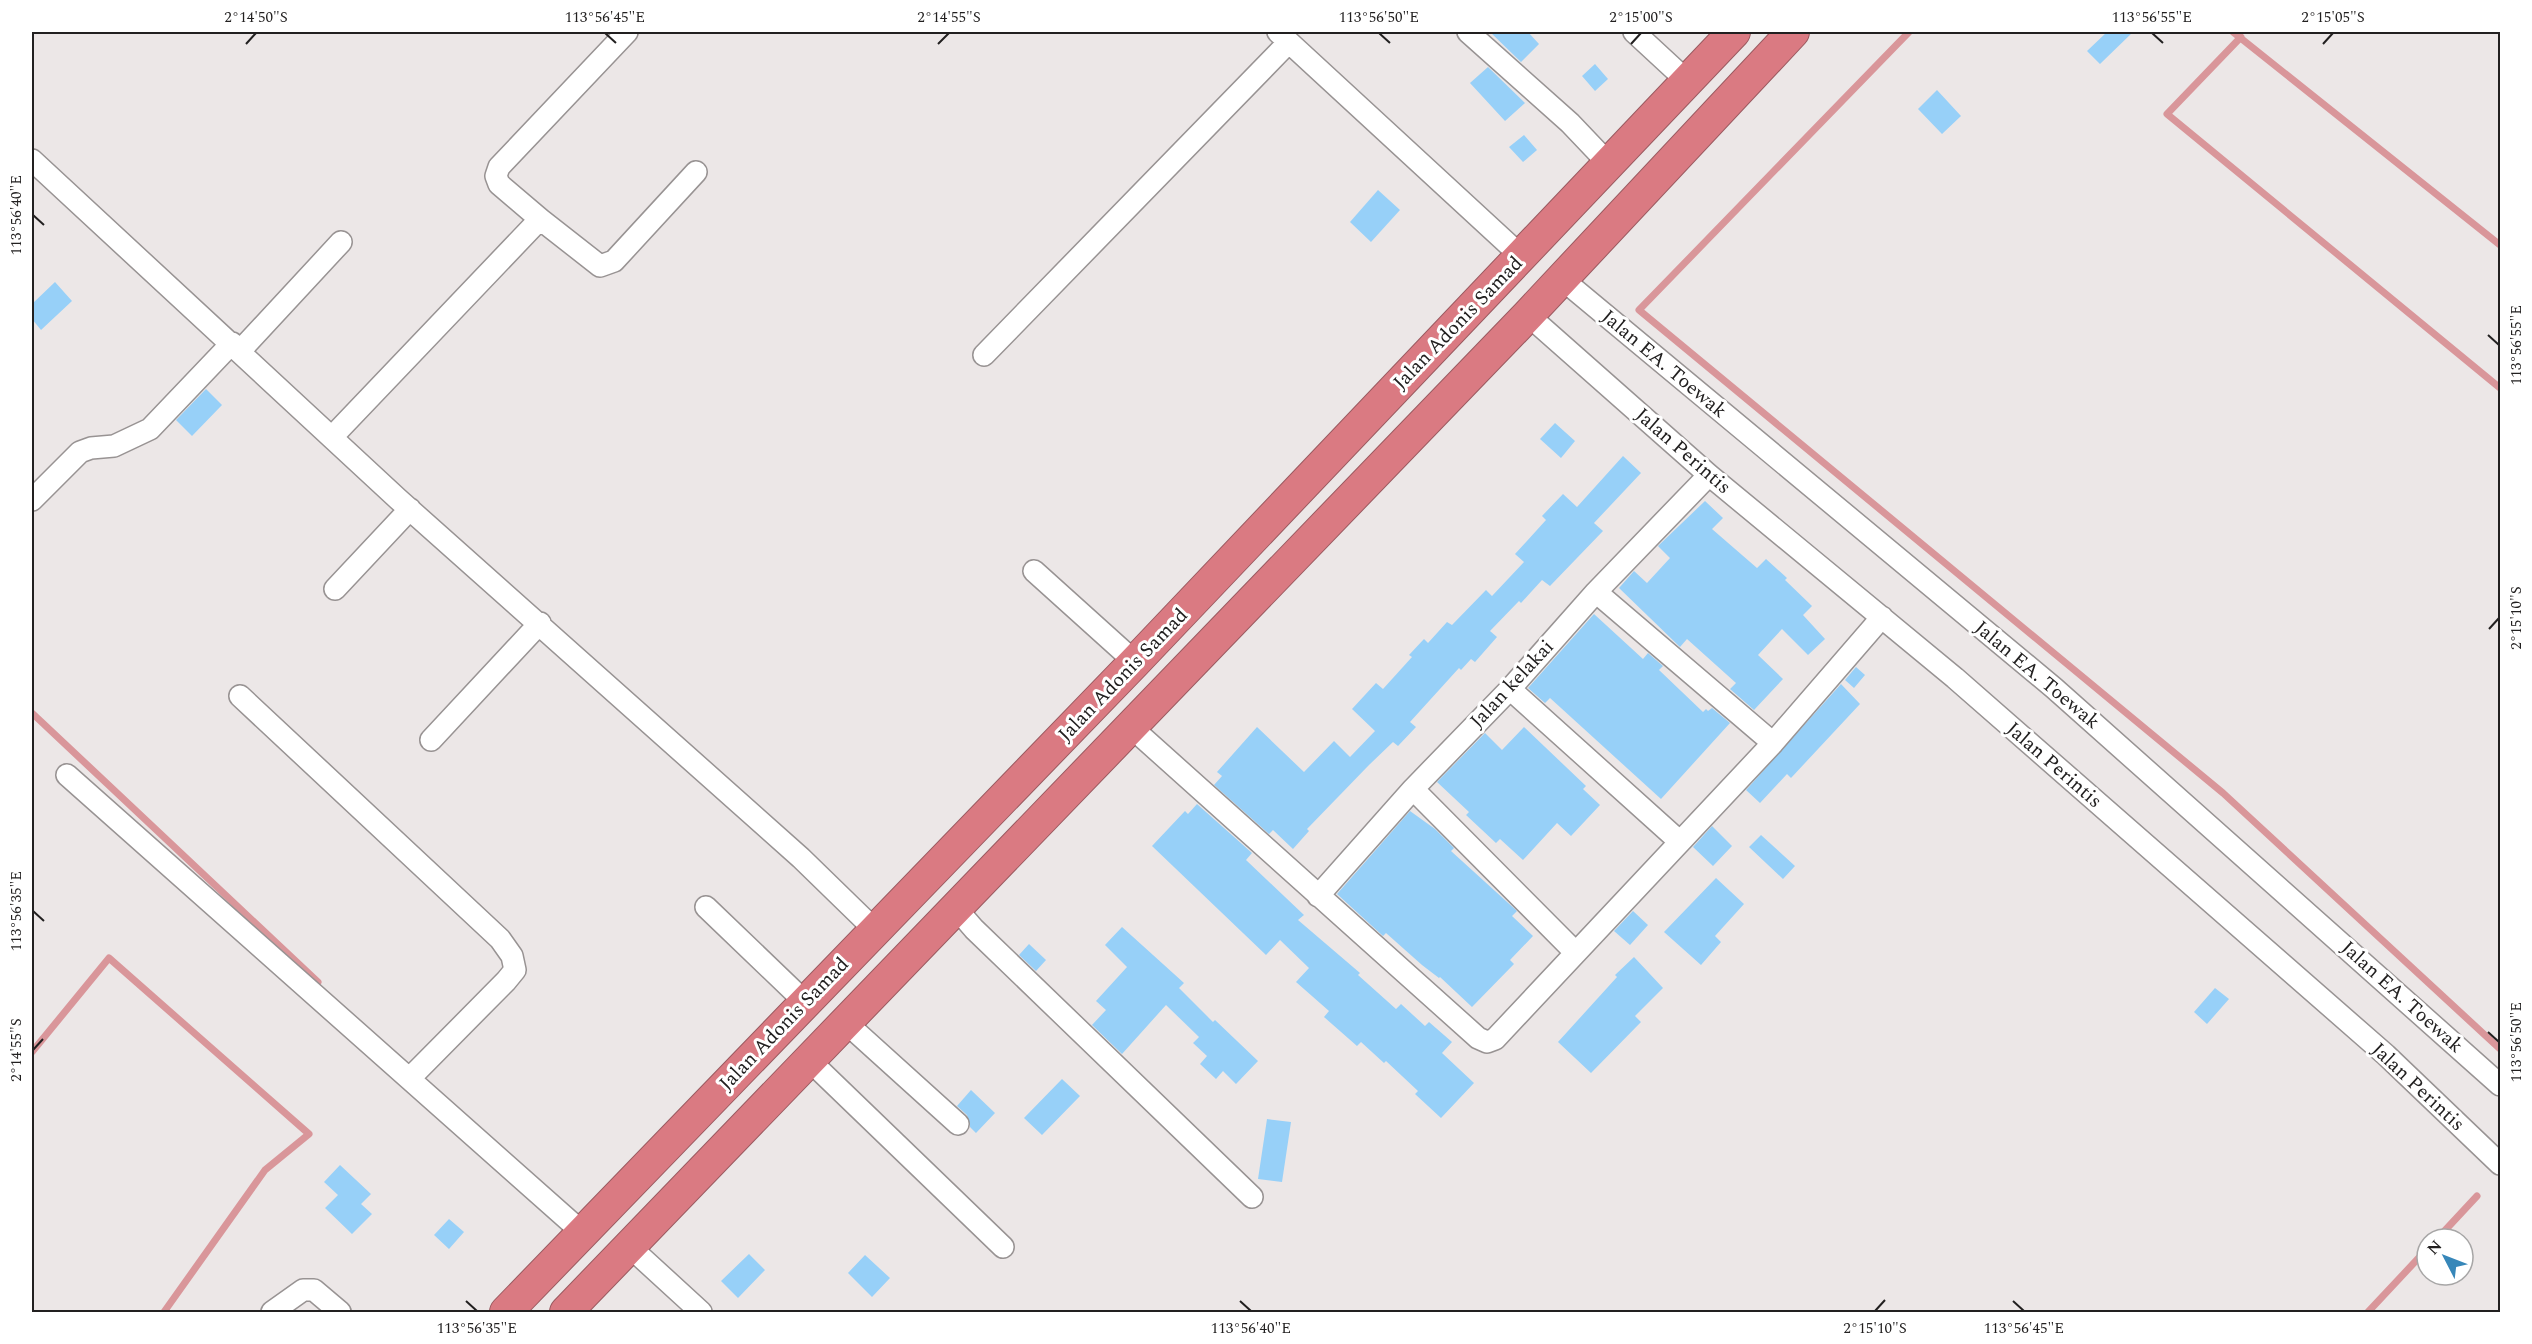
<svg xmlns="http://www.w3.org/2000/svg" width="2532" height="1344" viewBox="0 0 2532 1344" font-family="Spectral,serif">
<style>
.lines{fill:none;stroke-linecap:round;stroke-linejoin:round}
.stream{stroke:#d9969a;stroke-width:7}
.building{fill:#97d0f8}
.minor-casing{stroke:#989393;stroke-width:24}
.highway-casing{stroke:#9a5a60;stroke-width:34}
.minor{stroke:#fff;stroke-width:21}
.highway{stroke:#da7a82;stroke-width:32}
.ticks{fill:none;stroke:#222020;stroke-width:2}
.labels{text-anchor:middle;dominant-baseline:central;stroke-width:6;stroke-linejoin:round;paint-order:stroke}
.street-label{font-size:20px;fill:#222020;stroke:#fff}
.neatline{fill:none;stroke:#222020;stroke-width:2}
.ticks-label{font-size:15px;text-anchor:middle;fill:#222020}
</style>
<rect width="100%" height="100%" fill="#ece7e7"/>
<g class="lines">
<!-- stream -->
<path class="stream" d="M1909,32L1639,310L2223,793L2500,1049
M2233,32L2500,245
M2241,37L2167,114L2500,388
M32,713L318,982
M32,1052L109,958L309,1134L265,1170L164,1312
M2437,1239L2477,1196
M2368,1312L2427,1249"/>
</g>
<!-- building -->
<path class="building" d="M1490,32H1528L1539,44L1521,62Z
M2107,32H2133L2100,64L2087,51Z
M1595,64L1608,79L1595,91L1582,76Z
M1488,67L1525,103L1505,121L1470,83Z
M1937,90L1961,116L1942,134L1918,109Z
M1524,135L1537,150L1523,162L1509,147Z
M1378,190L1400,210L1371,242L1350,222Z
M55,282L72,301L41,330L32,319V304Z
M206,389L222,405L192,436L176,420Z
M1555,423L1575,441L1561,458L1540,439Z
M1623,456L1641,473L1594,523L1603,531L1550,586L1542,580L1521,603L1519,601L1490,631L1497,637L1475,662L1471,659L1461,670L1459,668L1410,722L1416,727L1398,746L1393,742L1369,765L1307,829L1309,831L1293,849L1273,830L1269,834L1214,785L1222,776L1217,772L1257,727L1304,772L1334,741L1350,757L1375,731L1352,709L1376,683L1383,689L1412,657L1409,655L1424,639L1428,643L1447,622L1452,625L1486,590L1492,596L1524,562L1515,554L1546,520L1542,516L1563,494L1577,507Z
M1705,501L1723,518L1712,529L1757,568L1766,559L1787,578L1785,580L1812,606L1803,615L1825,639L1808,655L1782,629L1758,655L1783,679L1754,710L1730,689L1736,683L1687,639L1680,647L1619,588L1634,571L1647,583L1670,558L1658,546Z
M1594,614L1643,659L1648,653L1663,666L1659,670L1703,712L1706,709L1708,711L1712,708L1730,723L1661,799L1550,698L1545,703L1528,688Z
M1856,667L1865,675L1854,688L1845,680Z
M1841,684L1860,704L1791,778L1787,774L1760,803L1746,790Z
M1524,727L1586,786L1583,789L1600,805L1571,836L1557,823L1523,860L1500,839L1496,843L1466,815L1469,812L1437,782L1485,733L1502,750Z
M1197,804L1252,853L1246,860L1304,915L1298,920L1360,973L1358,975L1396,1009L1401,1004L1425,1026L1429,1022L1452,1042L1442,1053L1474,1083L1441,1118L1415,1094L1418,1091L1386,1061L1384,1063L1361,1042L1357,1046L1324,1017L1329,1011L1296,982L1309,968L1280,940L1266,955L1152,846L1185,811L1188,814Z
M1410,811L1435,829L1454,848L1451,851L1517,911L1512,916L1533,936L1510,960L1514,964L1472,1007L1440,977L1439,978L1422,965L1386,933L1383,936L1337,894Z
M1712,826L1732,846L1713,866L1693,847Z
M1761,835L1795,866L1783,879L1749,847Z
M1716,878L1744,904L1715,936L1721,942L1701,965L1664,932Z
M1633,911L1648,925L1630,945L1614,931Z
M1122,927L1184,983L1179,988L1213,1022L1215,1020L1258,1061L1236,1084L1223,1071L1216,1079L1200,1064L1207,1056L1193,1043L1199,1037L1166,1005L1122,1054L1092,1025L1106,1010L1096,1001L1127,967L1105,945Z
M1029,944L1046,960L1036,971L1019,955Z
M1634,957L1663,988L1635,1016L1641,1022L1591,1073L1558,1042L1617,977L1615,975Z
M2215,988L2229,999L2207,1024L2194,1012Z
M1062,1079L1080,1096L1042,1135L1024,1118Z
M971,1090L995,1113L976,1133L970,1127L967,1115L957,1106Z
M1267,1119L1291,1122L1282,1182L1258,1179Z
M340,1165L371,1194L361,1204L372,1214L352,1234L325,1208L338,1195L324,1182Z
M449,1219L464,1232L449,1249L434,1235Z
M749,1254L765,1270L738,1298L721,1281Z
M865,1255L890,1278L872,1297L848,1273Z"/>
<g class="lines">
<!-- minor casing -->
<g class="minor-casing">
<path id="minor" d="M1278,32L1521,256
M1468,32L1570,123L1609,164
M1634,32L1687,81
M32,160L398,499L801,858L875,930
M540,219L499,184L496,176L499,167L627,32
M1562,279L2054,688L2500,1085
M1528,315L1709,475L1955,678L2386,1055L2500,1164
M240,351L341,242
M984,355L1289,42
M332,437L540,219L600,266L614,261L696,172
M32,500L80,452L91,448L114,446L150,429L232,343
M1034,571L1135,662
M335,589L410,509
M1596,592L1773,743
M1510,689L1679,841
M240,696L500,939L512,956L515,970L506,981L410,1078
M1131,727L1478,1038L1487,1042L1495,1039L1773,743L1882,617
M431,740L540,623
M67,775L583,1233
M1413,789L1575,952
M1318,896L1413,789L1510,689L1596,592L1709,475
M706,907L805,1002
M955,907L974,929L1252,1197
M844,1021L958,1124
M808,1059L1003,1247
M630,1247L701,1312
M272,1312L303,1290H314L340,1312"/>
</g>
<!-- highway casing -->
<g class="highway-casing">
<path id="highway" d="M506,1312L1135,662L1734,32
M566,1312L1528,315L1793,32"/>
</g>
<!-- minor -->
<use href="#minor" class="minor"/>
<!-- highway -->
<use href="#highway" class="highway"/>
</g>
<!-- ticks -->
<path class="ticks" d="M605,33L616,43M1379,33L1390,43M2152,33L2163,43M246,44L256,33M938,44L949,33M1631,44L1641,33M2323,44L2333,33M33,215L44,225M2488,335L2499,345M2489,629L2499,618M33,911L44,921M2488,1032L2499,1042M33,1050L43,1039M466,1301L477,1311M1240,1301L1251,1311M2013,1301L2024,1311M1875,1311L1885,1300"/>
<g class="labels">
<!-- street labels -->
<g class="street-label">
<text transform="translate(1458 323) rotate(-46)">Jalan Adonis Samad</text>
<text transform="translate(1664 364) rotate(40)">Jalan EA. Toewak</text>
<text transform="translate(1683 451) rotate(41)">Jalan Perintis</text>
<text transform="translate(1123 675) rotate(-46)">Jalan Adonis Samad</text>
<text transform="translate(2037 675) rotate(40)">Jalan EA. Toewak</text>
<text transform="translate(1512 684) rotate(-47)">Jalan kelakai</text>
<text transform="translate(2054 765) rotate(41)">Jalan Perintis</text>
<text transform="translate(2402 997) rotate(42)">Jalan EA. Toewak</text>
<text transform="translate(784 1024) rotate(-46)">Jalan Adonis Samad</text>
<text transform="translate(2418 1087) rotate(43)">Jalan Perintis</text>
</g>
</g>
<!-- border -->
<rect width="2532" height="1344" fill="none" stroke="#ffffff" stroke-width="66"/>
<!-- north arrow -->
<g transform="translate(2445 1257) rotate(312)"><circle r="28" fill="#ffffff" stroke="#a7a6a6" stroke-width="1.5"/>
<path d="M0-4.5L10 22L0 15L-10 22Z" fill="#3787b9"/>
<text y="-9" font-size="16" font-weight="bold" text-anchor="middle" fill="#222020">N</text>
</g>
<rect x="33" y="33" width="2466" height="1278" class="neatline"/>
<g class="ticks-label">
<text x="256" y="22">2°14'50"S</text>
<text x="605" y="22">113°56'45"E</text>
<text x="949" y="22">2°14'55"S</text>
<text x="1379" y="22">113°56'50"E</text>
<text x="1641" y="22">2°15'00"S</text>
<text x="2152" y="22">113°56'55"E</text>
<text x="2333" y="22">2°15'05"S</text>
<text transform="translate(16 215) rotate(-90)" y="5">113°56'40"E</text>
<text transform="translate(2516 345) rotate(-90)" y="5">113°56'55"E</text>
<text transform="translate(2516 618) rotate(-90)" y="5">2°15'10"S</text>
<text transform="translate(16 911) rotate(-90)" y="5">113°56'35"E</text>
<text transform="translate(2516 1042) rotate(-90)" y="5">113°56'50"E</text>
<text transform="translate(16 1050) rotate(-90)" y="5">2°14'55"S</text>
<text x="477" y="1333">113°56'35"E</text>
<text x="1251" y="1333">113°56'40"E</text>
<text x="1875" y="1333">2°15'10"S</text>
<text x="2024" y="1333">113°56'45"E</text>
</g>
</svg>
